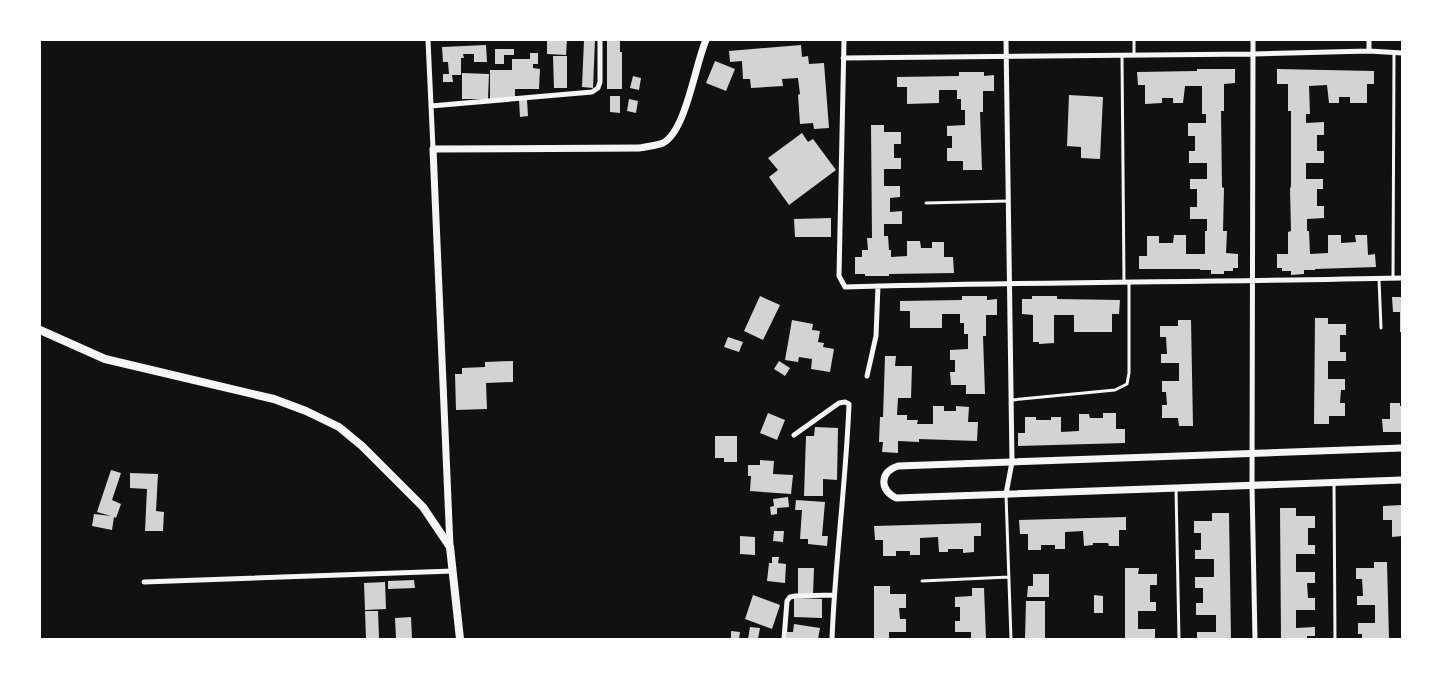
<svg xmlns="http://www.w3.org/2000/svg" width="1442" height="679" viewBox="0 0 1442 679" font-family="Ubuntu,sans-serif">
<style>
.building{fill:#d3d3d3}
.lines{fill:none;stroke-linecap:round;stroke-linejoin:round}
.service{stroke:#f5f5f5;stroke-width:3}
.minor{stroke:#f5f5f5;stroke-width:5}
.tertiary{stroke:#f5f5f5;stroke-width:7}
.secondary{stroke:#f5f5f5;stroke-width:8}
</style>
<rect width="100%" height="100%" fill="#111"/>
<!-- building -->
<path class="building" d="M547,40H567L566,55L547,54Z
M584,40H595L593,88L582,87Z
M607,40H620V52H622V89H607Z
M486,45L487,62H474V54H463L464,58H461V75H452L453,82H443V74H449L448,62H443L442,47Z
M801,45L802,57L808,56L809,64L824,63L829,128L814,129L813,123L800,124L798,95L800,94L798,78L782,79L783,86L751,88L750,79H743L742,61L730,62L729,51Z
M495,49H514V55H504V64H495Z
M530,53H538V64H533V68L540,69L539,89H515V99H490V70H512V59H530Z
M553,56H567V88H554Z
M715,61L735,69L726,91L706,83Z
M1197,69H1235V83L1224,84V111H1221L1222,187L1224,188L1223,231H1227L1226,253L1238,254V268H1233V271H1224V274H1211V270H1200V269H1139V256H1147V236H1159V243H1173L1174,235H1186V254H1205V231H1207V219H1190V207H1197V189H1190V179H1207V163H1189V151H1195V136H1188V123H1206V114H1202V86H1185L1183,103H1173V98H1162V103L1145,104V85H1138L1137,72L1197,71Z
M1277,69L1374,71V84H1367V103H1350V97H1339V103H1329L1327,85L1309,86L1310,114H1306V123L1324,122V135H1317V151H1324V163H1306V179H1323V189H1317V206H1324V218L1307,219V231H1309L1310,254L1328,253V235H1341V243L1356,242L1355,235H1367L1368,255L1375,254L1376,267L1315,269V270H1304V274L1291,275V271H1282V268H1277V254H1288V232L1291,231L1290,188L1291,187V111H1288V84H1277Z
M959,72H984V76L994,75V91H983V112H980L982,170H963V161H947V148H952V136H947V126L965,125V110H961V99H957V90H939V103L907,104V87H897V77L959,76Z
M462,73L489,74L488,99H462Z
M633,76L641,78L639,90L630,88Z
M1069,95L1103,97L1100,159L1081,158V147L1067,146Z
M610,96H620V113L610,112Z
M629,99L638,101L636,113L627,111Z
M519,100H527L528,116L520,117Z
M871,125H884V132H901V144H894V158H901V169H884V186H900V197L890,198V212L902,211V224H884V236H888L889,250H891V257L907,256V241H920L921,248H932V242H944V257H953L954,273L889,274V276H865V274H855V257H862V250H868L867,238H872Z
M802,133L808,142L813,139L836,170L789,205L769,177L778,170L768,158Z
M831,218V237H795L794,219Z
M760,296L780,305L763,340L744,331Z
M962,296H987V300L997,299V315H986V336H983L985,394H966V385H951L950,372H955V360H950V350L968,349V334H964V323H960V314H942V328H910V311H900V301L962,300Z
M1032,296H1057V299L1120,300L1119,314H1112V332H1074V315H1054V343L1039,344V342H1033V315L1022,314V299H1032Z
M1392,297H1402V332H1400V312H1393Z
M1315,318H1328V324H1346V335H1340V352H1346V361H1328V379H1345V390H1341L1340,403H1345V416H1329V424H1314Z
M792,320L813,324L812,330L820,331L818,342L824,343L823,347L834,349L830,372L811,369L812,359L799,357L798,362L785,360Z
M1178,320H1191L1193,426H1179L1178,418H1162V405H1167L1166,392H1162V381H1179V363H1161V354H1167L1166,337H1160V326H1178Z
M728,337L743,342L739,352L724,347Z
M885,356H896L895,366H912L911,398H898L897,415H907V420H918L917,424H933V406H944V411H956V406L969,407L968,422H978L977,441L919,439V442L898,441V453L882,452L883,442H879L880,417H883Z
M513,361V382L486,383L487,409L456,410L455,374H462V368L485,367V362Z
M779,361L790,368L785,376L774,369Z
M1390,403H1400V406H1402V432H1383L1382,419H1390Z
M768,413L785,420L777,440L760,433Z
M1103,413H1116V429H1125V443L1018,446V433H1025V417H1036V420H1051V417H1061V432L1079,431V414H1089L1090,418H1103Z
M815,427L838,428L837,480L823,479V496H804L806,436H814Z
M715,436H737V462H724V458H715Z
M760,460L774,461L773,474L793,475L791,494L750,491L751,476H748V465H760Z
M111,470L121,473L112,500L121,504L116,518L114,517L112,530L92,526L94,514L111,516L97,512Z
M130,473L158,474L156,511L164,512L163,531H145L147,489L130,488Z
M788,497L789,507L777,508V514L771,515L770,507L774,506L773,499Z
M796,500L825,502L822,536H828L827,546L808,544V539H800L802,510H795Z
M1402,505V536L1392,537V520H1383V506Z
M1280,508H1296V516H1315V528H1308V545H1315V554H1296V572H1315V583H1307L1308,598H1315V610H1296V628L1315,627V636H1307V639H1281Z
M1212,513H1229L1231,639H1197V632H1216V615H1196V603H1203V588H1195V577H1214V559H1195V550H1201V533H1194V521H1212Z
M1126,517V530H1119V546H1109L1108,543H1093V545L1084,546L1083,531L1065,532V549H1055V545H1041V550H1028V534H1020L1019,520Z
M981,523V536H974V552L963,553V549H948V552H939L938,537L920,538V555H910V551H896V556H883V540H875L874,526Z
M774,531H784L783,542L773,541Z
M740,536L755,537V555L740,554Z
M772,557H779L778,563L786,564L785,583L767,581L769,563H772Z
M1374,562H1387L1389,639H1362V634H1358V623H1375V605H1357V596H1363L1362,579H1356V568H1374Z
M798,568H814L813,595H798Z
M1125,568H1139L1138,574H1157V585H1150V602H1156V611H1138V629H1155V639H1125Z
M1033,574H1049V597H1027L1028,586H1033Z
M414,580L415,588L388,589V581Z
M385,582L386,609L365,610L364,583Z
M874,586H890V594H906V608H899L900,619H906V632H889V639H874Z
M972,588H984L986,639H971V632H955V621H960V607H955V597L972,596Z
M753,595L780,605L772,629L745,619Z
M1094,595L1103,596V613H1094Z
M794,598L822,599V618L794,617Z
M1026,601H1045V639H1025Z
M365,611H378L379,638L366,639Z
M411,617L412,639H396L395,618Z
M794,624L820,628L818,639H786L787,632H793Z
M750,627L760,628L758,639H748Z
M731,631L740,632L739,639H731Z"/>
<g class="lines">
<!-- service -->
<path class="service" d="M1134,40V55
M1122,56L1124,282
M926,203L1008,201
M1393,278L1394,53
M1379,279L1381,328
M1012,400L1115,390L1127,384L1129,373V282
M1334,483L1335,639
M1176,489L1179,639
M1006,495L1011,639
M922,581L1009,577"/>
<!-- minor -->
<path class="minor" d="M428,40L433,149
M844,40L839,276L845,287C1031,282 1216,282 1402,278
M1006,40L1012,462L1006,494
M1253,40L1252,486L1255,639
M1369,40V51
M843,58L1253,54L1369,51L1402,53
M431,106L592,92L598,88L600,82V40
M867,376L876,336L878,286
M794,435L839,403L845,402L849,404C846,483 835,561 832,639
M144,582L453,571
M784,639L787,601L790,597L795,596L834,595"/>
<!-- tertiary -->
<path class="tertiary" d="M1402,448L898,466C880,472 879,489 896,498L1402,480
M450,547L433,149L640,148C647,146 656,146 663,143C686,131 695,65 706,40"/>
<!-- secondary -->
<path class="secondary" d="M40,330L105,359L274,399L306,411L339,427L362,446L423,507L450,547L460,639"/>
</g>
<!-- border -->
<rect width="1442" height="679" fill="none" stroke="#ffffff" stroke-width="82"/>
</svg>
